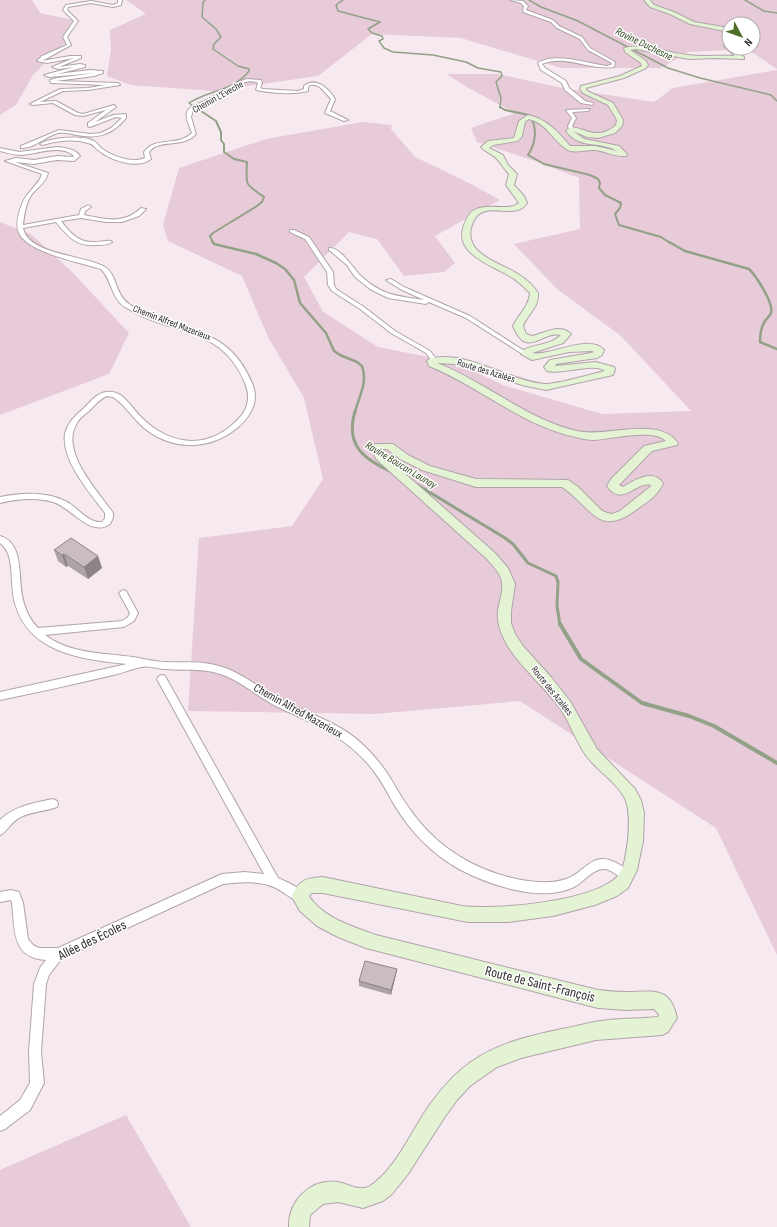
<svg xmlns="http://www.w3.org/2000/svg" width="777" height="1227" viewBox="0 0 777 1227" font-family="'Sofia Sans Condensed',sans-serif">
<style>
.green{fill:#e7cbd8;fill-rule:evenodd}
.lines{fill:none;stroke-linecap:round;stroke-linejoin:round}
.stream-far4{stroke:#93a188;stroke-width:1.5}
.stream-far3{stroke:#93a188;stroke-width:2}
.stream-far2{stroke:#93a188;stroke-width:2.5}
.stream-far1{stroke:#93a188;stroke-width:3}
.stream{stroke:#93a188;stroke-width:4}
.street-casing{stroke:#b0a4aa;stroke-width:2}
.secondary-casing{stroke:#b0a4aa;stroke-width:2}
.street{fill:#fff;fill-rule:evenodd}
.secondary{fill:#e3f3d4;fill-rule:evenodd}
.wall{fill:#ada3a8}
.shaded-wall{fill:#8d8488}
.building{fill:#c9bdc3;stroke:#8d8488}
.labels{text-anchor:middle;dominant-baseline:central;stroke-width:3;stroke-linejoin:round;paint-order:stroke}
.far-street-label{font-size:10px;fill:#302c2e;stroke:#fff}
.far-water-label{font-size:11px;font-style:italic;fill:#33481e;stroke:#fff}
.street-label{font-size:12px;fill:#302c2e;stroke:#fff}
.near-street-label{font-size:14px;fill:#302c2e;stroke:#fff}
</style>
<rect width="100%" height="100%" fill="#f6e9ef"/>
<!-- green -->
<path class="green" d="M0,0H32L40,13L78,21L71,30L67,41L33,75L16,105L0,115Z
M126,0H777V69L747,49L688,52L661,68H561L461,38L372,34L318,76L213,91L131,85L107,76L111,49L110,30L146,14ZM729,24H753V48H729Z
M777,70V955L716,828L520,701L375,714L188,711L199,538L292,526L323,479L304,398L268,337L242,276L168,241L163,225L179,168L266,139L363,122L392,125L391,129L415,157L469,183L500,200L435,236L455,263L444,272L404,276L377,239L349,232L304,277L323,312L378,347L454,362L503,385L602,414L691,411L621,336L557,289L514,244L580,229L579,178L535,161L477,142L471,128L515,113L472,90L446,74H497L562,88L654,102L673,88Z
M0,222L31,234L72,272L129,333L109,374L0,415Z
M126,1115L191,1227H0V1170Z"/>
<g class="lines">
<!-- stream-far4 -->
<path class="stream-far4" d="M343,0L336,5L338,11L380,22L368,29L372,33L382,36L383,39L379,41L384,48L393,52L433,55L466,62L478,68L501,72L502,76L496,82L501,98L500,108
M529,0L541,7L578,21L668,68L700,78L771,95L777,101
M745,0L764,11L777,13
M196,108L189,103C208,90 234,91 249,71V69L238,66L213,49L214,44L221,37L216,29L202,17L203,3L205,0"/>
<!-- stream-far3 -->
<path class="stream-far3" d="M195,107L216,121L221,132V140L224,144V152L234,159L247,162C246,186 244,183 264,197L262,202L257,206L213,233L210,236L213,243
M500,107L505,110L529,115C538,127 536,143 528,155L544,164L590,175L598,179L600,183L599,188L605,195L621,203L620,208L615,214L619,225L661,237L670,243"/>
<!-- stream-far2 -->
<path class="stream-far2" d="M213,242L214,244L256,254L276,263L285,269L294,280L300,303L326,333L334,351L340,355L357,362L362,366C368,383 359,396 355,412
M669,242L685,251L749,269C756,276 774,303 771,313C770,316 767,318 765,321C761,327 760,335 760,342L777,349"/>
<!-- stream-far1 -->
<path class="stream-far1" d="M355,411C345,445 363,459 392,472
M416,484L505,538L513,544L528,563L556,576L558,582L557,606L560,625"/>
<!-- stream -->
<path class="stream" d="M560,624L581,659L642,703L689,716L714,726L777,763"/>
<!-- street casing -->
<g class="street-casing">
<path id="street" d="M118,0H122L121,5L113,7L91,3L68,7L67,10L78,21L67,37L71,45L42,61L70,56H81V58L59,67L80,64L85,65V67L57,74L90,70L103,71V73L94,76L56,81L118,83L120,85L88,90L63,91L40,102L56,101L78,113L83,114L114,105L116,107L95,122L113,115L126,114V118C112,135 98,139 77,135C71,134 65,132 58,133C46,136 34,149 21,148V146L59,130L90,134L101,133L111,128L122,118L116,117L90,127L88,126V123L106,110L83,116L75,115L53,103L32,105L30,104L60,89L88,88L105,85L51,83L50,80L57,78L96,73L49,77L44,75L74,67L59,69L52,67L74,58L47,63L37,61L42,56L67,45L63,37L74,21L63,10L66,5L91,1L113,5L118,3Z
M510,0L523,1L528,6L526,10L553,20L559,26L582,37L590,48L615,62L614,67C591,71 566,54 542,64L545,68L566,81L569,88L585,101L593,103V105L581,103L565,90L562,83L541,70L538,63C555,52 587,63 606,66L611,65L612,63L588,50L580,39L557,28L551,22L523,12L524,6L521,3Z
M247,79L261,80L262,83L260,88L263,89L298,91L304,89V86C316,76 329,89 335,99L330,111L348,120L344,121L325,113L331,99L321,88L316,85H310L308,87V91C292,95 272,93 256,90L258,83C244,75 225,95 213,101C206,104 199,106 193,110L191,117L196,134C182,149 159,138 149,152L151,159C137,170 110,160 98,150C94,147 93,144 88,143C73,138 57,141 42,145L40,144C51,137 83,135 94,141C97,143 99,146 101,148C112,156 132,164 145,158L144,152C155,136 178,147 192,133C190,127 185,118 187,112C189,107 195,105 200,103C216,97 230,84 247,79Z
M590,109L588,111L572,112L576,118L572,126L573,128L569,129L568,126L572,118L566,110Z
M57,147C66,148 75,149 80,156L74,161L57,160L34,164L15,162L48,173C46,182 38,187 32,194C26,202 24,215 23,225L79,215L81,209L88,205L91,207L85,211L84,215C106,219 123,225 141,208L146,209L139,216L122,222H106L81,218L61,221C70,233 79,243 95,242C100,242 106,240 111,241L112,242C108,245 102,245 96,245C77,247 67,236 56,222L23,228C28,255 85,255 105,267C117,274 115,295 129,304C176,334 226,321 252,383C260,401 251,416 237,428C209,451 171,451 143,427C133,418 125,405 113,397L107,396C100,399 96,404 90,410C86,414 80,417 77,423C59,451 98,491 113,513V518L110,524C90,538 71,507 53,502C36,497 17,499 0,503V497C21,493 45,491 65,501C77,506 88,524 102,522L105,518V513C90,493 61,460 65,434C67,423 76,415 84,408C92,400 99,390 112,392C124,393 132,408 141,417C171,447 211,451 241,416C249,406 250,395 245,383C221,324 169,336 125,307C111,298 112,280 101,269C81,263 27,252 19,233C15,224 19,212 22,204C26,192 39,185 42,174L5,161L16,158L34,160L57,156L73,157L74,156C61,143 35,155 19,155C12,154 6,153 0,151V148L19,152Z
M290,230H294L309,237L333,272L334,285L336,289L364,307L395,331L430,351L437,360L436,361H432L426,353L391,333L360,309L332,291L328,285L327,272L305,239L290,232Z
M329,248C341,247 353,269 361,276C381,295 397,296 424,300L400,289L386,280L391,279L404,287L470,316L529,354L528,355H524L466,318L429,302L426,304L388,298L370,289L355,277L347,265L329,250Z
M0,536C24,543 18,576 22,595C24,607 29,619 38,628L122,621L128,617L130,613L119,593L123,590L126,591L138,613L134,621L124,627L45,635C70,654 104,653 133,657C145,659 156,662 167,662C183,663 200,661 215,665C238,670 256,686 276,697C295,707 315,714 335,725C355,735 372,752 385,770C394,783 400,796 409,808C431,840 461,862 498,874C516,880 547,886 566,879C587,872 592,848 620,865C625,868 630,871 633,876L631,880L627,881C619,878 613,870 605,869C593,868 584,882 574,887C541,903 489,885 459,869C432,854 411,832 395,806C387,792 379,776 368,764C343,735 313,724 280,708C258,698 240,679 217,673C200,668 183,671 166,669C158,669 148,665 141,667C132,669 123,673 113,675C76,684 38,692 0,700V692L127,664C73,659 14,649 12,582C11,569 12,552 0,543Z
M162,675L165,676L278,878C287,882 302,888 306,897L304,901L300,902C291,899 284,892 276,888C259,880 240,882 223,884L62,958L49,975L46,984L41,1052L44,1083L30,1110L5,1129L0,1131V1116L20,1100L30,1083L29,1052L34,984L40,968L46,960C11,958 15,929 12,903L11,900L0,902V892L11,890L19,892L23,903L28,939L33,945L39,948H58L222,874L245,872L264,874L157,679L159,676Z
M53,799L57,801L58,804L57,807C44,812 31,811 19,818C11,822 7,832 0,835V820C14,806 34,803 53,799Z"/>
</g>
<!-- secondary casing -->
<g class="secondary-casing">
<path id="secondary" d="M644,0H650L654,5L674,12L694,22L729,28V32L690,24L670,14L650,7Z
M729,42V48H732L744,57V59L715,58L689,59L636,49L630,50L646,61L648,65L646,68L624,78L586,88L587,91L613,103L623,120L622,126L615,133L598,138L587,137L573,131L584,139L619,146L627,154L626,156C615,157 605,151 595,150C586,149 572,155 565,148C552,139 546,123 529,119L525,122L522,136L518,141L493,145L489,148L503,155L508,165L517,174L514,185L524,196L527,203C516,220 492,203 478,215C474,218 472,224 471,228C465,255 501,263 518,274C526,279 533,285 538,293C539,308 528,313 523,326L526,334L532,336C545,333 560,323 571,334L563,343L532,353C550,357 588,333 604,350L602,355L597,358L556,364L555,366L596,362L614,367L615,369L613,375L546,390L522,385L456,364L437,363C484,381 528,420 577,431C606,438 659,415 678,443L677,445L652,451L619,485L623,487C634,481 652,468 663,483C659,494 649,501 640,507C598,540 593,508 562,487H476L422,470L400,459L387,449H383L385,456L495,553L508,568L515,584L511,611V623L515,634L523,646L551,677L570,701L597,749L635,789L641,800L644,813L643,841L637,870L628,888L617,896L595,905L553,916L508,922H468L323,893H312L309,896C323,918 352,926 376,935L598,990C607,991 617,992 626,992C653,992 670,985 677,1018L668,1032L662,1035L596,1040L521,1058L497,1067L470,1086L457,1100L444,1118L408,1174L392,1194L383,1201L363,1208L338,1202L323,1204L310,1215L309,1227H289C288,1201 311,1178 338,1182C348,1184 360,1192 370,1186C397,1168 412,1129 431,1103C442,1088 455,1073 471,1062C499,1042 534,1035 567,1028C581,1025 595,1021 609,1020C625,1018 641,1019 657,1017L659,1016L658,1013L654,1009L626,1010L598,1008L366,948L338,937L317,926L300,911L292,897C298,880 306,878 323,877L462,906C497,910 591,902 617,877C625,869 626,851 628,840C629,828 630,813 626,801C619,784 599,772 588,758C576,743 571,724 560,708C545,687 523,670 509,648C501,635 495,620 499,605C501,596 504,588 501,578C498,571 492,565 487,559L376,459L372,449L375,444H393L408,455L430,466L476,479L568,480L578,487L601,510L607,513L612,514L620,511L650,487L651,485C636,481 622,508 607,486L611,479L644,446L666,441C654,428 610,439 594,440C588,440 582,439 576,437C522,426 479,386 429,366L427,361L429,359C466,349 506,380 544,384C555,385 591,374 605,371C594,362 563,375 547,371L544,367L550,360L591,353L594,352L592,351L569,352L532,360L521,354L523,350C535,344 551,345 561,335C542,330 527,360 513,326C519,314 529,306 530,293C524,287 518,281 511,277C492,265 453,254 464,225C466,220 469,213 474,210C488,202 508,212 519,203L506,185L509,174C504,169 501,163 497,159C492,153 486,153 481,147L488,141L514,138L519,121L528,115C547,119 558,132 570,146H595L617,151C599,140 580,150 566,131C576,118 593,146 616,125L617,120L608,105L583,93L580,89L581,86L620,76L642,66L641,63L625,52L624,48C645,43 667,53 688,55C703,57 719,55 735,56L724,46Z"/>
</g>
<!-- street -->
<use href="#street" class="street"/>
<!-- secondary -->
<use href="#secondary" class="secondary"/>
</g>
<!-- wall -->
<path class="wall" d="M54,550L98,556L102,568L88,579L68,566L66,567L58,561Z
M397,969L396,974L391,995L359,986V981Z"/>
<!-- shaded-wall -->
<path class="shaded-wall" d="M64,554L68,566L66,567L62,555Z
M98,556L102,568L88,579L84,567Z
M397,969L396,974L391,995V990Z"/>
<!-- building -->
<path class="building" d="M71,538L98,556L84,567L64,554L62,555L54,550Z
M365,961L397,969L391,990L359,981Z"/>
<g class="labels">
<!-- far-street labels -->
<g class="far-street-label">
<text transform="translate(218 97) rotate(-29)">Chemin L'Eveche</text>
<text transform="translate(172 323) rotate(21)">Chemin Alfred Mazerieux</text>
<text transform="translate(486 371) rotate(17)">Route des Azalées</text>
<text transform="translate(552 691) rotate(51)">Route des Azalées</text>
</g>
<!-- far-water labels -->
<g class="far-water-label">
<text transform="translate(644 44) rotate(26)">Ravine Duchesne</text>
<text transform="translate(401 465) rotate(31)">Ravine Boucan Launay</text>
</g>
<!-- street labels -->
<g class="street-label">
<text transform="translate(298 711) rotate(29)">Chemin Alfred Mazerieux</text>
</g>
<!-- near-street labels -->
<g class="near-street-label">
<text transform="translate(92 940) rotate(-26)">Allée des Écoles</text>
<text transform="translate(540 984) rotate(14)">Route de Saint-François</text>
</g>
</g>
<!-- north arrow -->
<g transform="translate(741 36) rotate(131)"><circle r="19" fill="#ffffff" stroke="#acabab"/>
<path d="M0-3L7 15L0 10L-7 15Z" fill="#4c6e26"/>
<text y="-6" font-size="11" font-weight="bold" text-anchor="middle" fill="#302c2e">N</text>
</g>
</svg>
